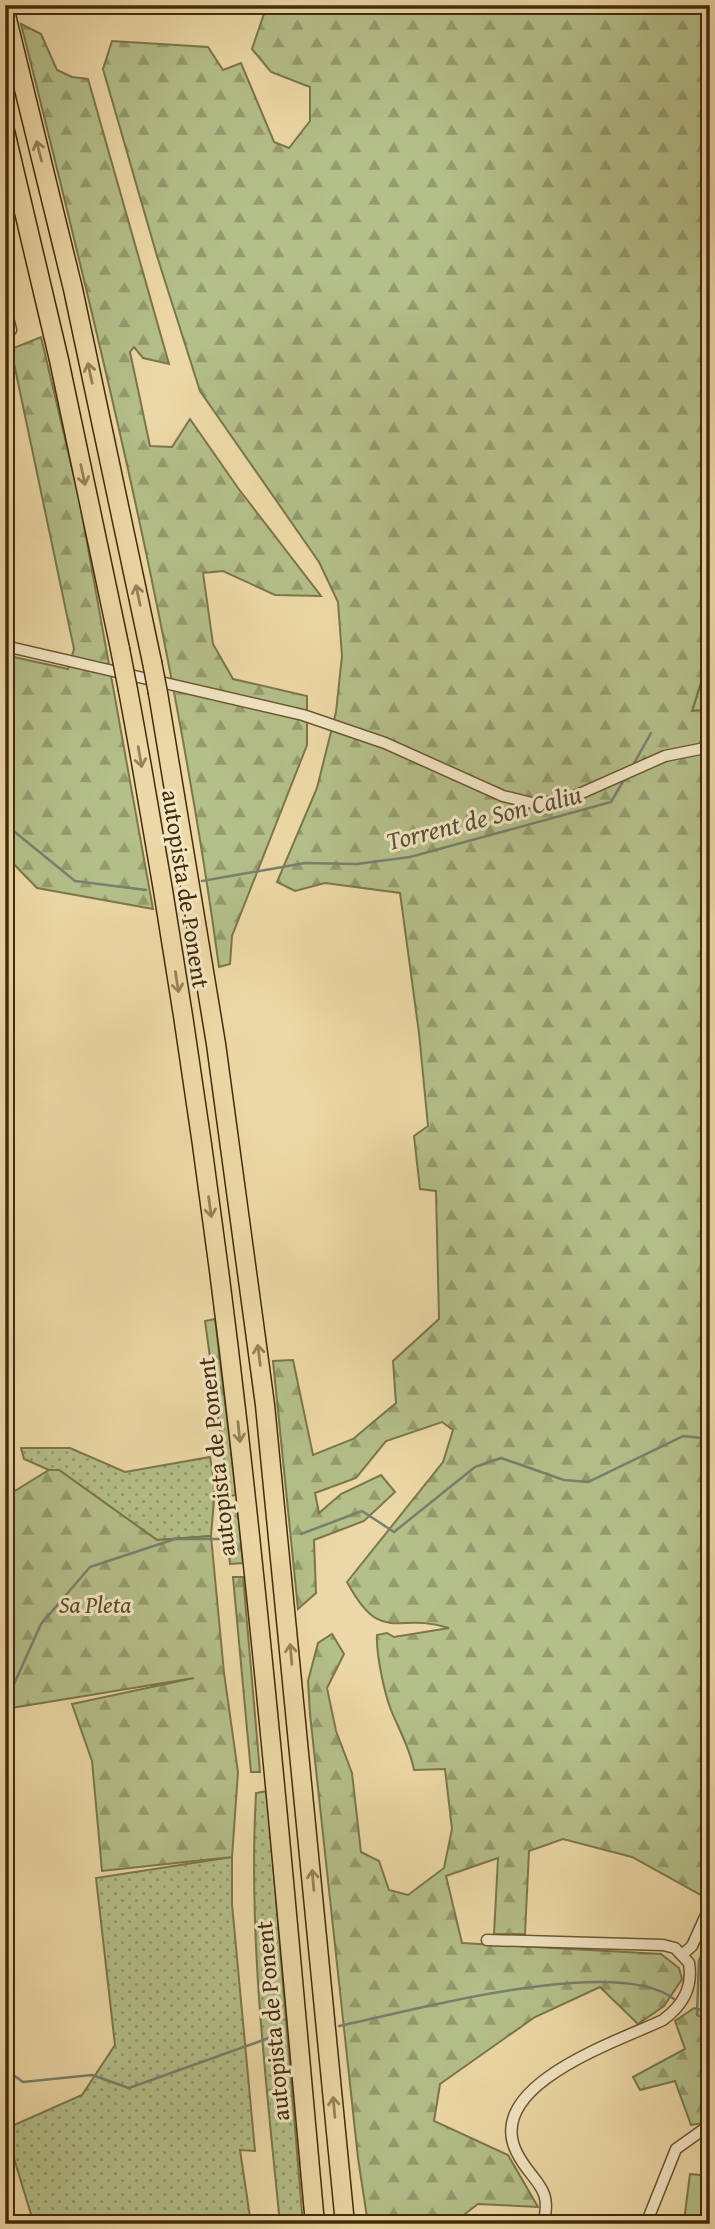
<svg xmlns="http://www.w3.org/2000/svg" width="715" height="2229" viewBox="0 0 715 2229" font-family="'Gentium Book Plus',serif">
<style>
.grass{fill:url(#grass-dots);stroke:#7c764a;stroke-width:2}
.forest{fill:url(#forest-firs);stroke:#7c764a;stroke-width:2}
.pitch{fill:#b4bf89;stroke:#7c764a;stroke-width:2}
.lines{fill:none;stroke-linecap:round;stroke-linejoin:round}
.stream{stroke:#78806f;stroke-width:2.5}
.street-casing{stroke:#6d5732;stroke-width:13}
.highway-casing{stroke:#432c0b;stroke-width:21}
.street{stroke:#f3e6c5;stroke-width:10}
.highway{stroke:#ecd8a6;stroke-width:18}
.highway-bridge-casing{stroke:#432c0b;stroke-width:21;stroke-linecap:butt}
.highway-bridge{stroke:#ecd8a6;stroke-width:18}
.oneway{stroke:#988258}
.labels{text-anchor:middle;dominant-baseline:central;stroke-width:6;stroke-linejoin:round;paint-order:stroke}
.street-label{font-size:24px;fill:#432c0b;stroke:#f3e6c5}
.park-label{font-size:24px;font-style:italic;fill:#5a4924;stroke:#f3e6c5}
.water-label{font-size:26px;font-style:italic;fill:#594f34;stroke:#f3e6c5}
</style>
<defs>
<pattern id="grass-dots" width="8" height="8" patternUnits="userSpaceOnUse" patternTransform="scale(1.75)"><rect width="8" height="8" fill="#b4bf89"/><path d="M2 2h.1M6 6h.1" fill="none" stroke="#949b6e" stroke-width="1.8" stroke-linecap="round"/></pattern>
<pattern id="forest-firs" width="22" height="20" patternUnits="userSpaceOnUse" patternTransform="scale(1.75)"><rect width="22" height="20" fill="#b4bf89"/><path d="M5 1l3.5 6h-7zM16 11l3.5 6h-7z" fill="#949b6e"/></pattern>
</defs>
<rect width="100%" height="100%" fill="#ecd8a6"/>
<filter id="stains"><feTurbulence type="fractalNoise" baseFrequency=".00286" numOctaves="4"/><feColorMatrix values="0 0 0 0 .2 0 0 0 0 .09 0 0 0 0 .02 0 0 0 .5 -.17"/></filter>
<radialGradient id="worn" r=".72"><stop offset=".6" stop-color="#630" stop-opacity="0"/><stop offset="1" stop-color="#630" stop-opacity=".3"/></radialGradient>
<!-- grass -->
<path class="grass" d="M710,653V709L692,712Z
M21,1448H70L125,1472L210,1457L215,1487L211,1536L157,1540L59,1470H49L24,1459Z
M267,1791L303,2224H280C266,2080 248,1937 256,1793Z
M232,1857V1904L255,2151L240,2150L251,2224H34L5,2129L82,2095L115,2045L96,1878Z"/>
<!-- forest -->
<path class="forest" d="M267,5H710V653L692,711L710,709V1908L703,1904L706,1898L632,1857L563,1839L529,1851L525,1934H494L498,1858L446,1876L462,1943L661,1954L679,1968L682,1979L664,2006L638,2024L600,1987L535,2017L440,2084L434,2121L508,2155L538,2207L478,2204L452,2224H368L358,2158L310,1714L308,1681L318,1643L332,1634L344,1654L327,1688L336,1731L352,1773L361,1852L379,1861L389,1890L408,1895L444,1868L452,1829L445,1769L414,1770C410,1748 399,1730 391,1710C384,1692 376,1653 377,1635L387,1633L394,1637L449,1628C396,1611 382,1647 347,1582L443,1462L453,1430L442,1422L386,1441L356,1478L315,1493L319,1513L341,1494L381,1475L395,1492L364,1521L314,1540L316,1593L298,1609L273,1361L293,1360L313,1455L353,1439L396,1403L393,1361L439,1319L436,1191L420,1189L414,1136L428,1126L419,1033L400,893L325,883L295,891L277,882L317,788L336,712L342,656L338,602L319,562L200,391L157,256L103,69L112,41L208,47L223,70L241,63L274,142L289,148L310,121V87L271,72L252,49Z
M21,24L41,34L57,70L72,77L88,79L169,364L143,358L134,347L130,352L150,446L172,447L190,419L238,488L321,596L275,595L223,571L203,573L213,644L233,679L307,696V745L232,936L230,964L219,967C176,648 99,335 21,24Z
M41,337L79,498L153,909L37,888L5,855V655L68,669L74,649L11,349Z
M215,1319L236,1495L229,1496L205,1321Z
M49,1470H59L157,1540L211,1536L224,1673L238,1772L232,1857L102,1871L92,1761L72,1704L194,1678L5,1709V1497Z
M231,1503H237L243,1563L230,1564L228,1544Z
M233,1577H243L260,1772H251Z
M694,2008L710,2012V2122L691,2125L675,2081L640,2090L633,2077L685,2049L675,2021Z"/>
<!-- pitch -->
<path class="pitch" d="M690,2174L710,2176L707,2224L684,2221Z"/>
<g class="lines">
<!-- stream -->
<path class="stream" d="M632,767L651,733
M5,824L75,881L146,890
M202,881L305,863L357,864L410,857L611,802L625,778
M301,1534L362,1511L394,1532L475,1467L501,1458L564,1480L588,1482L683,1436L710,1439
M5,1704L41,1624L90,1567L175,1539H230
M710,1939L699,1960L697,2015L710,2019
M339,2026C411,2011 616,1954 674,1999
M5,2069L23,2082L92,2075L129,2088L280,2034"/>
<!-- street casing -->
<g class="street-casing">
<path id="street" d="M5,305L11,330
M5,646L303,715L385,743L503,796L536,804L568,799L665,756L710,747
M487,1940L663,1945L675,1948L689,1963C693,1988 683,2005 663,2020C619,2041 482,2085 517,2153C532,2183 554,2186 543,2224
M683,1954L692,1946L710,1906
M646,2224L676,2149L704,2129L710,2130"/>
</g>
<!-- highway casing -->
<g class="highway-casing">
<path id="highway" d="M5,11L73,289L152,662
M5,131L59,360L120,649
M128,690C173,934 210,1181 238,1427C268,1692 291,1958 315,2224
M158,693L216,1044L265,1405L345,2224"/>
</g>
<!-- street -->
<use href="#street" class="street"/>
<!-- highway -->
<use href="#highway" class="highway"/>
<!-- highway-bridge casing -->
<g class="highway-bridge-casing">
<path id="highway-bridge" d="M120,649L128,690
M152,662L158,693"/>
</g>
<!-- highway-bridge -->
<use href="#highway-bridge" class="highway-bridge"/>
</g>
<!-- one-way arrows -->
<defs><path id="oneway-shaft" d="M-6 0H5M1.5-3L5.5 0L1.5 3" fill="none" stroke-width="1.6" stroke-linecap="round" stroke-linejoin="round" transform="scale(1.75)"/></defs>
<g class="oneway">
<use href="#oneway-shaft" transform="translate(39 151) rotate(-104)"/>
<use href="#oneway-shaft" transform="translate(90 373) rotate(-102)"/>
<use href="#oneway-shaft" transform="translate(83 475) rotate(78)"/>
<use href="#oneway-shaft" transform="translate(138 595) rotate(-102)"/>
<use href="#oneway-shaft" transform="translate(140 757) rotate(80)"/>
<use href="#oneway-shaft" transform="translate(177 982) rotate(81)"/>
<use href="#oneway-shaft" transform="translate(210 1207) rotate(82)"/>
<use href="#oneway-shaft" transform="translate(259 1355) rotate(-97)"/>
<use href="#oneway-shaft" transform="translate(239 1432) rotate(84)"/>
<use href="#oneway-shaft" transform="translate(291 1654) rotate(-95)"/>
<use href="#oneway-shaft" transform="translate(313 1880) rotate(-95)"/>
<use href="#oneway-shaft" transform="translate(334 2107) rotate(-95)"/>
</g>
<g class="labels">
<!-- street labels -->
<g class="street-label">
<text transform="translate(186 889) rotate(81)">autopista de Ponent</text>
<text transform="translate(216 1457) rotate(-96)">autopista de Ponent</text>
<text transform="translate(272 2021) rotate(-95)">autopista de Ponent</text>
</g>
<!-- park labels -->
<g class="park-label">
<text x="95" y="1604">Sa Pleta</text>
</g>
<!-- water labels -->
<g class="water-label">
<text transform="translate(484 817) rotate(-14)">Torrent de Son Caliu</text>
</g>
</g>
<!-- margin -->
<rect width="715" height="2229" fill="none" stroke="#ecd8a6" stroke-width="28"/>
<rect x="7" y="7" width="701" height="2215" fill="none" stroke="#432c0b" stroke-width="3.5"/>
<rect x="14" y="14" width="687" height="2201" fill="none" stroke="#432c0b" stroke-width="2"/>
<rect width="100%" height="100%" filter="url(#stains)"/>
<rect width="100%" height="100%" fill="url(#worn)"/>
</svg>
